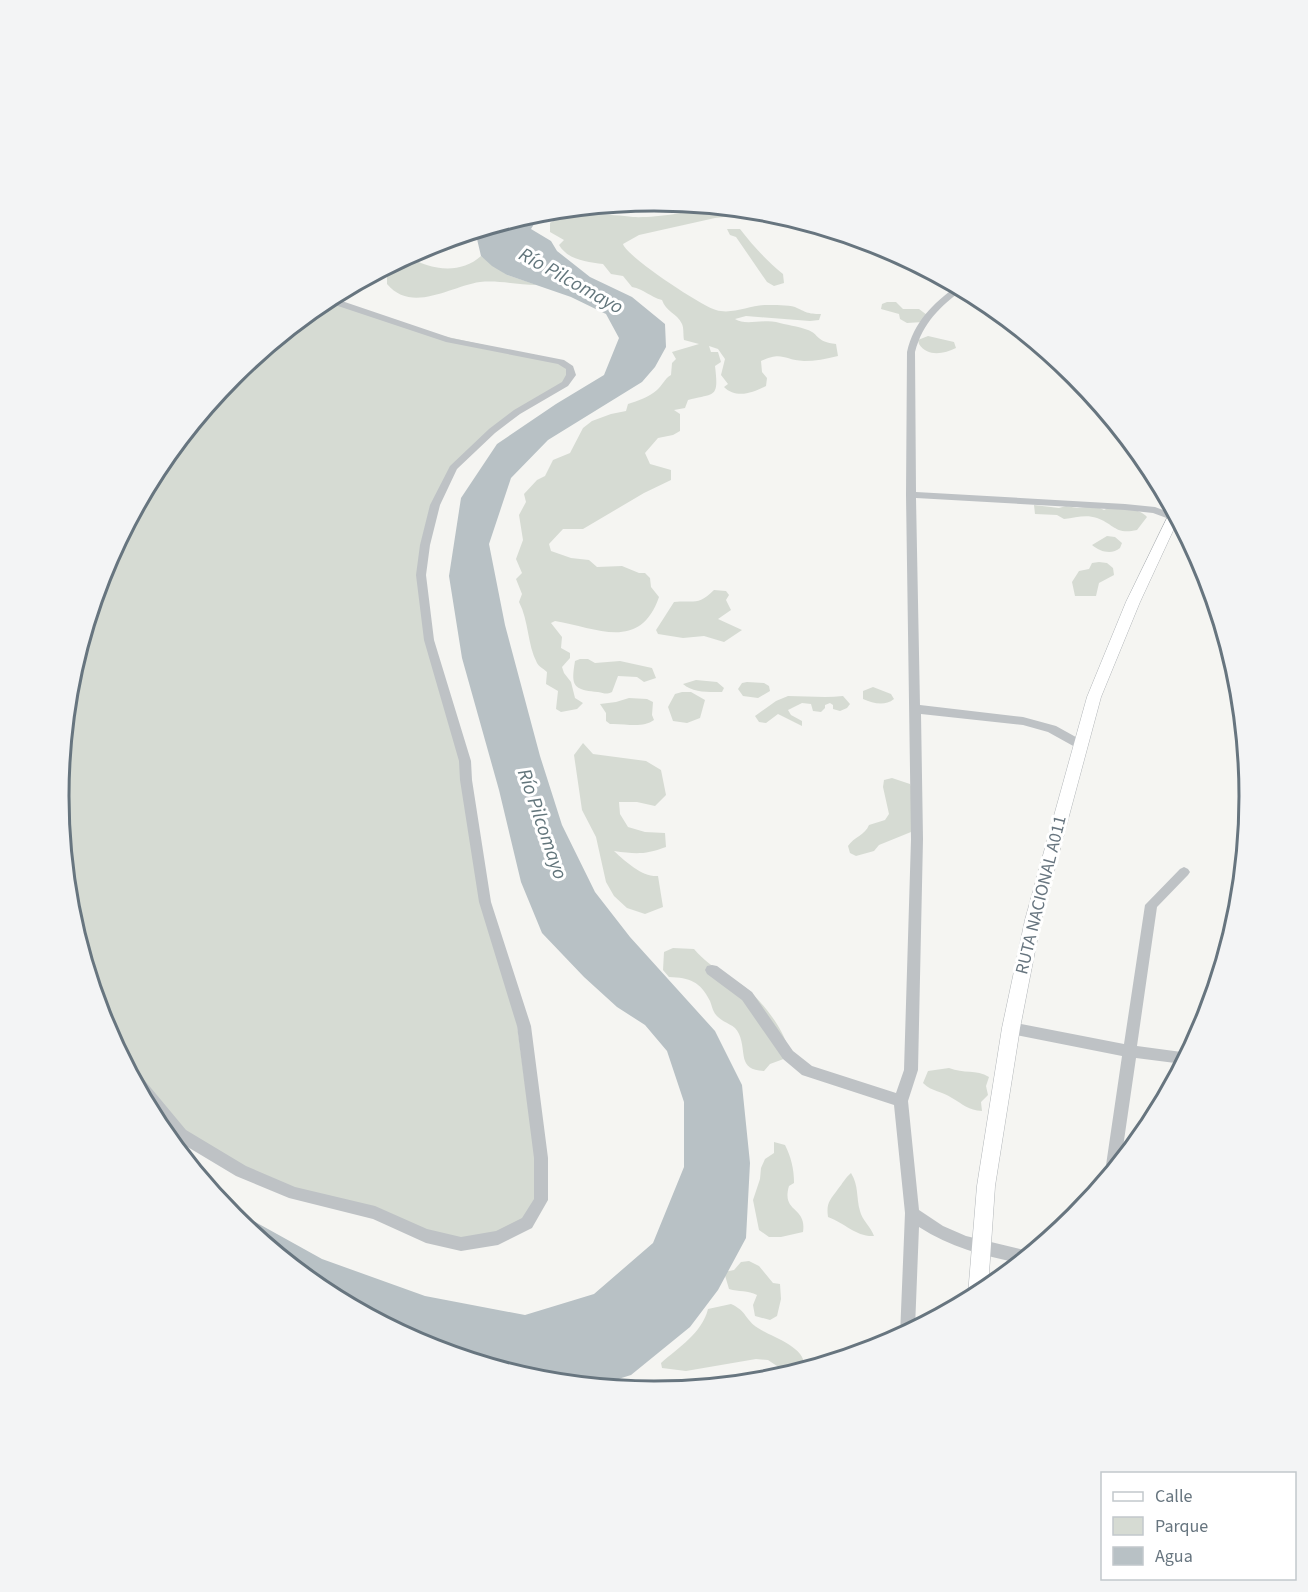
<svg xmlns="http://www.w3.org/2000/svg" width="1308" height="1592" viewBox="0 0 1308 1592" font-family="'Source Sans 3',sans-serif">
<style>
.green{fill:#d6dbd3}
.water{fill:#b8c1c5}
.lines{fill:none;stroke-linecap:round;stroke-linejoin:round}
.major-casing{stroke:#b2b6b9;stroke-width:1}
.minor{fill:#bec2c5;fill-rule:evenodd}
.major{fill:#fff;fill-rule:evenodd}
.labels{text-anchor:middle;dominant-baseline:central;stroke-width:6;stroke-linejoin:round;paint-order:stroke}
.street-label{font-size:18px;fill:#67757f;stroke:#fff}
.water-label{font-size:20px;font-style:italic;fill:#63767c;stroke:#fff}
.rim{fill:none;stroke:#67757f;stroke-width:3}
</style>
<rect width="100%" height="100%" fill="#f5f5f2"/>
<!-- green -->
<path class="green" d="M708,206L751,210L741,215L715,218L639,235L623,244C626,256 701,306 716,310C732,315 751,305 767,305C774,305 788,305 795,307C806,312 807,314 821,314L819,320L810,321L746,316L735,319C745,326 763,319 776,322C786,325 798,326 808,330C819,334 816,342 836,344L838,356C826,359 815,361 804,361C783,360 783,351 761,361L762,372L767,378L766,386C753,393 736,399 724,387L728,384L721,375L725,359L718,349L709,346L711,352H718L721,362L715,366C719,399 715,393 688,400L685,408L674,410L680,414V431L673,435L658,438L645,453L650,464L671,470V480L644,493L583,529H563L549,544L551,551L571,558L589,560L597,567L622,566L639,573H645L650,578L651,587L659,597C640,652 597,628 555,621L551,623L562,637L561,648L570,653V658L562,667L564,673L571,682L575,698L583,703L577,709L561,712L556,709L558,691L546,684L547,672C543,668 539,667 537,663C527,644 529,621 519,602L522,594L516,579L522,573L516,559L523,540L519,515L526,502L524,494L537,480L545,476L553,460L570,453L583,428L592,421L611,414L626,411L628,404C638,401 649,397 657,390C663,385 664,379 671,375L672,363L676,359L672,352L699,344L684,340C683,335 684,328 682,324C677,313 666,312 662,300C650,297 644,289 632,287L623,276L611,274L603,264C587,262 568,260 559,245L564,240L550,232V223C569,210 612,215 633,217C653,218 690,213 708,206Z
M727,229H740C753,246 767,261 783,274L784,283L774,286L767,282L736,237L730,235Z
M407,256C430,270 460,275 481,256L507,275L537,285C518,285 499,280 480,282C451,286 412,314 387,284V277L381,270Z
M326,299L416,330L561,362L570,368L565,384L517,412L453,468L425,545L426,611L465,761L478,864L512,988L541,1200L527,1223L461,1244L296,1193L181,1135L131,1074L104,1024L70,912L59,796L70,679L104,568L159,465L233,375Z
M887,302H896L903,309H919L927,315L923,322L907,323L900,319L899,314L881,309L882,304Z
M928,336L954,342L956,348C944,354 927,357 919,344L918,340Z
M1034,505L1059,508L1066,506L1077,508L1096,506L1104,510C1114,505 1140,508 1147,517L1137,530C1115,535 1114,524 1097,518C1085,514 1076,518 1064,519L1057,515L1035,514Z
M1107,536L1115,537L1122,543L1120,548C1112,555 1100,552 1092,545Z
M1099,562L1107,563L1113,568L1114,575L1099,583L1096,596H1075L1072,582L1079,571L1089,569L1092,563Z
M714,590L726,591L729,595L726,600L731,610L718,619L742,630L724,642L704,636L683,638L658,634L656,630L658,627L674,602C695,600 698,606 714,590Z
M580,659H588L595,663L620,661L652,668L656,678L644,682L637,677L618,676L612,692C606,695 604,693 598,692C572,690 571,685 575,661Z
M696,680L717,682L724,688L722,692C709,692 693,693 683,684Z
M747,682L764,683L769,686L770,691L758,698L743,696L738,689L742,683Z
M873,687L891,694L894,699C884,707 873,703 863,699V691Z
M682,692H691L705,700L700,718L687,723L673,721L668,707L675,694Z
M788,696C807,696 825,698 843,696L850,704L847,708L840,711L833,709V705L830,703L825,705V708L821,712L813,711L811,704L802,703L788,710L791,715L802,721V726L778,714L766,723L759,722L755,716L776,701Z
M629,698L647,699L653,702L652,715L654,720C642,729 624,723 610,724L606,721V713L600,704L616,702Z
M583,743L593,754L646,761L661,770L666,795L655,806L637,802H619L620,814L628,827L645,832L665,833L666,847C644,855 636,854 614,851C626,862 642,877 658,876L663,907L645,914L627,908L614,896L606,882L596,837L582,810L574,755Z
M892,778L910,784L913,791L911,832L879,845L874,851L856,856L850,853L848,846C854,837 865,835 869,825L885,820L889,814L883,787L884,780Z
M673,948L694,949C712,970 727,973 746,988C762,1001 790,1036 789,1057L770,1064L764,1071C737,1070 747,1052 739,1034C735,1024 725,1024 718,1017C713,1013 712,1006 710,1001C700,981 690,978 669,977L663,970L664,952Z
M949,1068C964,1074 976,1069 989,1077L986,1086L988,1095L981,1102L982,1111C968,1110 964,1105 952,1098C942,1091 932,1092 923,1083L928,1071Z
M774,1142L785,1145C791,1157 794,1169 794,1183L789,1186C781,1213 807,1206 803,1232L781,1237H769L759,1230L753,1200L760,1179L761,1168L765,1159L774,1153Z
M851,1173C859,1186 856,1197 860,1211C862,1220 871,1227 874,1236C856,1237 845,1223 828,1217C826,1203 830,1200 838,1189C843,1183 845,1178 851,1173Z
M749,1261L759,1266L773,1283L780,1284L781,1299L777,1316L770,1320L755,1316L753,1305L757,1295C748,1290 739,1292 729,1289L724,1272L734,1270L741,1262Z
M731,1304C747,1311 745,1320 758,1328C773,1338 809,1347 804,1370L789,1374L768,1360L756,1359L686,1371L662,1368L661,1363C679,1347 702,1333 708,1309Z"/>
<!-- water -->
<path class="water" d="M654,201L702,205L655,211L574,208Z
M552,211L539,216L531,229L551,241L557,251L590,277L632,297L665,324L666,347L655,367L642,382L548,440L511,478L489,544L505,625L540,756L562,825L595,892L630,937L715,1031L742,1085L750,1163L746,1238L718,1290L690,1327L631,1375L596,1386L537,1380L426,1346L323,1291L233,1217L215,1195L234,1210L322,1259L425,1296L525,1315L594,1294L653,1243L684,1167V1102L667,1051L645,1025L617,1007L584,977L542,933L521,882L499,790L462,658L449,576L461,498L497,444L556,404L604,375L619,338L606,314L571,297L507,275L492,266L481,256L477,239L481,229L538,212Z"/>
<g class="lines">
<!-- major casing -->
<g class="major-casing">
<path id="major" d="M1171,510H1173L1178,520L1140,602L1101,697L1041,920L1020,1028L995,1186L988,1288L970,1299L968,1295L977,1186L1002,1028L1025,920L1087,697L1126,602Z"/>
</g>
<!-- minor -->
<path class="minor" d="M957,286L963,289C940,307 923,322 915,352L916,492L1125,504L1155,507L1176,515L1177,517L1172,520L1153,513L1125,510L916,498L920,705L1023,717L1056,726L1083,741L1085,744L1079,748L1075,747L1048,732L1023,725L921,714L923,839L918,1070L908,1101L919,1210L943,1226L966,1236L1032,1252L1019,1263C984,1256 950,1247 919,1227L915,1328L900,1336L905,1213L894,1105L802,1075L783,1059L742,1000L707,974L705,970L707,966L712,965L717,966L752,992L793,1051L812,1066L896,1093L904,1070L911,839L906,495L907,352C914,322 932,304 957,286Z
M330,297L451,338L564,360L573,366L576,375L568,386L520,414L495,433L457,469L440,505L430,545L426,575L434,640L471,761L472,780L491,902L531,1026L548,1158V1200L532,1228L498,1245L461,1251L426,1243L373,1219L289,1198L236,1176L176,1140L146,1103L128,1069L136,1070L186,1130L246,1166L295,1187L375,1206L427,1229L461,1237L496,1231L522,1218L534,1199V1158L517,1026L479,902L460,780L459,761L424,640L416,575L420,545L430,505L450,466L489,429L514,410L562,382L566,375V369L558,364L446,342L323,301Z
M1184,867L1188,869L1190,872L1188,875L1157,907L1137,1046L1189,1053L1183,1064L1136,1058L1121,1161L1108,1177L1105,1172L1122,1056L1011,1034L1006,1032L1004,1028L1006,1024L1011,1022L1124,1044L1145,905L1180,869Z"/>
<!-- major -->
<use href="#major" class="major"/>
</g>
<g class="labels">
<!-- street labels -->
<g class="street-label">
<text transform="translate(1041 895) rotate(-76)">RUTA NACIONAL A011</text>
</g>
<!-- water labels -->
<g class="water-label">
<text transform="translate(571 281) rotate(29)">Río Pilcomayo</text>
<text transform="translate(542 824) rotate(71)">Río Pilcomayo</text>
</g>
</g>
<!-- crop -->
<path d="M0 0H1308V1592H0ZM69 796a585 585 0 1 1 1170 0a585 585 0 1 1-1170 0Z" fill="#f3f4f5" fill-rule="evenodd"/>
<path class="rim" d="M69 796a585 585 0 1 1 1170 0a585 585 0 1 1-1170 0Z"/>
<!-- legend -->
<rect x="1101" y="1472" width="195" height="108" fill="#ffffff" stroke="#c2c8cc" stroke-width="1.5"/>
<rect x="1113" y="1492" width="30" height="9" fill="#ffffff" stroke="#c2c8cc" stroke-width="1.5"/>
<text x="1155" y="1502" font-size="18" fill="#67757f">Calle</text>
<rect x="1113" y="1517" width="30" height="18" fill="#d6dbd3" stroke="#c2c8cc" stroke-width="1.5"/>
<text x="1155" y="1532" font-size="18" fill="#67757f">Parque</text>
<rect x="1113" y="1547" width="30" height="18" fill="#b8c1c5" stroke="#c2c8cc" stroke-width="1.5"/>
<text x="1155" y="1562" font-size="18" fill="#67757f">Agua</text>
</svg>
